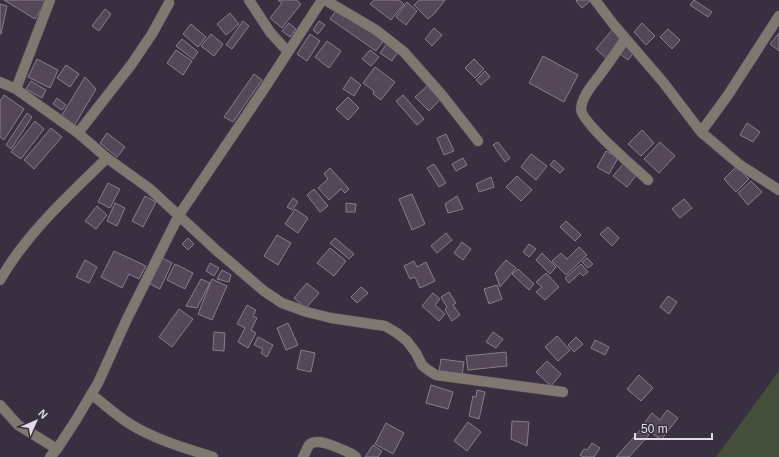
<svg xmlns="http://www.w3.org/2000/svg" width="779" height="457" viewBox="0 0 779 457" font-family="Arial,sans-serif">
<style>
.green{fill:#444e3a}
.building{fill:#534758;stroke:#8a7c8f}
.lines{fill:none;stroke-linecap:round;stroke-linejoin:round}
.minor-casing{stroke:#564e5e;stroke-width:11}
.minor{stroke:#807771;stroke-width:10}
</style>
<rect width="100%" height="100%" fill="#382f40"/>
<!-- green -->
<path class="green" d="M779,371V457H716Z"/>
<!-- building -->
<path class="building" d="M4,0H47L35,19Z
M278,0H296L301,4L282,28L270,18L282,3Z
M374,0H399L404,4L391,20L370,4Z
M419,0H445L435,13L428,19L414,5Z
M577,0H589L590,1L582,8L576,1Z
M694,0L712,12L708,17L690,5Z
M407,2L417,11L406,25L396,17Z
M0,4L7,6L1,34H0Z
M338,8L384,40L376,51L330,19Z
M105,9L111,14L99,31L92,26Z
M230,13L239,24L226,35L217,24Z
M243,21L249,26L232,49L226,45Z
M319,21L325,25L318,34L313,30Z
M289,23L296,29L290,37L282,31Z
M642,23L655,36L646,45L634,32Z
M191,24L206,37L198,47L183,34Z
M434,28L442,35L432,46L425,39Z
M668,29L680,40L672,49L660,37Z
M612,30L623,41L607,59L596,49Z
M779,33V51L770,44Z
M211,34L223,44L214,56L201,46Z
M310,34L320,41L307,61L297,54Z
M182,39L198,52L193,59L176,46Z
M327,41L341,51L329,68L315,57Z
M388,42L399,50L392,61L380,53Z
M627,45L635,51L628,60L620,54Z
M176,50L192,61L183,75L167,63Z
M370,50L379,57L371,66L362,59Z
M543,56L578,75L564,102L529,83Z
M37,59L58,70L50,88L28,77Z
M474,59L484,69L475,78L465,68Z
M66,65L79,74L70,87L57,78Z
M375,67L395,82L381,100L373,94L374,91L363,83Z
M485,71L490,77L481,85L476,80Z
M254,74L262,80L233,122L224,117Z
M85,77L96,89L74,126L62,115Z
M351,77L361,85L354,96L343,89Z
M31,81L46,90L42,98L26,89Z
M427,86L440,100L429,111L415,97Z
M4,95L24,109L4,140L0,137V101Z
M403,95L424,119L417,125L396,101Z
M348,97L359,108L348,120L336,109Z
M57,98L66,105L62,110L53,104Z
M27,113L32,117L11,149L6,145Z
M35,121L44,129L21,159L11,152Z
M747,123L760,132L753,142L740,135Z
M51,128L62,137L34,169L24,160Z
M642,130L654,143L641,156L628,144Z
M107,133L125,147L117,157L100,143Z
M446,134L454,151L444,155L437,138Z
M498,142L510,158L505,162L493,145Z
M660,142L675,156L659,173L644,159Z
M606,151L618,158L609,174L597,167Z
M531,154L547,166L536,180L521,167Z
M463,158L467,165L456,171L452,164Z
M554,160L564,169L560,173L550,165Z
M625,162L638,173L627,187L613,176Z
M434,164L446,183L439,187L427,168Z
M736,167L749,179L736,192L724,179Z
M330,168L349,189L345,193L341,189L329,200L318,188L328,179L324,174Z
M517,176L532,190L521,201L506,187Z
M491,177L494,187L479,192L476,184Z
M751,181L762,192L748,205L738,193Z
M108,183L120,189L110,208L98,202Z
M314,189L328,206L320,212L307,195Z
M412,194L425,224L412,230L399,199Z
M145,196L156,202L143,227L132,221Z
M457,196L463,209L448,213L445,204Z
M293,198L298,202L292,210L287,207Z
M684,199L692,208L680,218L672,209Z
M115,203L125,208L117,226L107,221Z
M346,203L356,204L355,212H346Z
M97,206L107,215L96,229L85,221Z
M295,209L308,218L298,233L285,224Z
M566,221L581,235L575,241L560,227Z
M608,227L619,238L612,246L600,234Z
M446,233L452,240L437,253L431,246Z
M277,235L291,243L278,265L264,256Z
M188,238L194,244L188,250L182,244Z
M335,238L354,254L349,259L330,243Z
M462,242L471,249L463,260L454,253Z
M529,244L536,249L529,257L523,252Z
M579,247L587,255L566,275L552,261L561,253L567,259Z
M330,248L346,261L334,276L317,263Z
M114,251L146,266L139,279L129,274L122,288L101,277Z
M542,253L556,267L550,274L536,260Z
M162,258L172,263L160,289L150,284Z
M587,258L593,264L588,268L582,262Z
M85,260L97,267L89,283L76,277Z
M506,260L516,268L500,287L495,273Z
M414,261L417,267L426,262L435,281L420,288L415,277L410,279L404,266Z
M210,263L219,268L214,276L206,271Z
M175,264L193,273L185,289L167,280Z
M581,264L588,272L583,276L580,273L569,283L565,278Z
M518,269L534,284L529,290L512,274Z
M222,270L231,275L229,282L217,279Z
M546,273L559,287L545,300L536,292L542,287L536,282Z
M201,279L210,283L197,308L186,306Z
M212,279L227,286L212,320L198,314Z
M307,283L319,293L306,308L294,298Z
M497,285L502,299L489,304L484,289Z
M361,287L368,293L357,303L351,297Z
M449,292L456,303L453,305L460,315L452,321L445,310L447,307L441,297Z
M433,293L440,299L435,305L445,314L439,321L422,306Z
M668,296L677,302L669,314L660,307Z
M247,305L256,310L253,316L257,318L251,330L256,333L248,348L238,342L245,328L237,324Z
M179,309L193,319L172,347L159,337Z
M288,323L298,345L286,350L277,328Z
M214,332L225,333L224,351L213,350Z
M493,332L503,339L496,348L486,342Z
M557,336L570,350L558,361L545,347Z
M258,337L273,345L267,357L261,353L263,349L254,345Z
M576,337L583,344L574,352L568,345Z
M595,340L609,347L605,355L591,348Z
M301,350L315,353L311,372L297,369Z
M506,352L507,366L468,370L466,356Z
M441,359L464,362L462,375L439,372Z
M547,361L561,374L551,386L536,372Z
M639,375L653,388L641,401L627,389Z
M431,385L453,392L448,409L426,403Z
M477,390L485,392L479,419L469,416L473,396L476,397Z
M667,410L678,418L661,440L642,426L652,413L660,420Z
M512,421L529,422L527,446L511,439Z
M468,422L481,432L467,451L454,441Z
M386,423L404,433L393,454L375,444Z
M642,428L649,435L629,457H616Z
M592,443L600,448L594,457H583L580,455L584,449L587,450Z
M373,445L382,451L378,457H365Z"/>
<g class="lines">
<!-- minor casing -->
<g class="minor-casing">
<path id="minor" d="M249,0L270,32L288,52
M325,0L376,30L404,52L442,95L478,141
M595,0L614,25L663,82L701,132L740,165L779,190
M625,39C618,50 610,61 602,72C595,82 582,95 581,109C581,122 636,169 648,180
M0,82L16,89L78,133L107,158L150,189L216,250L264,291L282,303L307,312L331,318L385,326L397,333L407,341L416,353L422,365L428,370L436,375L563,392
M16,89L50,0
M701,132L728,95L779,16
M78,133L131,65L152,34L169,3
M0,280C27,233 68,196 107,158
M91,394C104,404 117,416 130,424C156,440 185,448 213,457
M0,405L18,425L57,449
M50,457L57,449L76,420L98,383L127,319L179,215L262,92L322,0
M303,457C305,454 307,448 309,445C318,436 342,450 352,454L356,457"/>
</g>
<!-- minor -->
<use href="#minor" class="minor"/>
</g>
<!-- north arrow -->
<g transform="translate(36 421) rotate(45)" stroke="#382f40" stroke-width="3" paint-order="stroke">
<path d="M0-3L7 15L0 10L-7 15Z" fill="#e0dae5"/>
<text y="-6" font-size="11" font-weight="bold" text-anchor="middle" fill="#e0dae5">N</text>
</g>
<!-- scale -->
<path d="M635 433v6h77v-6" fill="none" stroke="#e0dae5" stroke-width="2"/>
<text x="641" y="433" font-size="12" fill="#e0dae5" stroke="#382f40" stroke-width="3" paint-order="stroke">50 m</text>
</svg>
